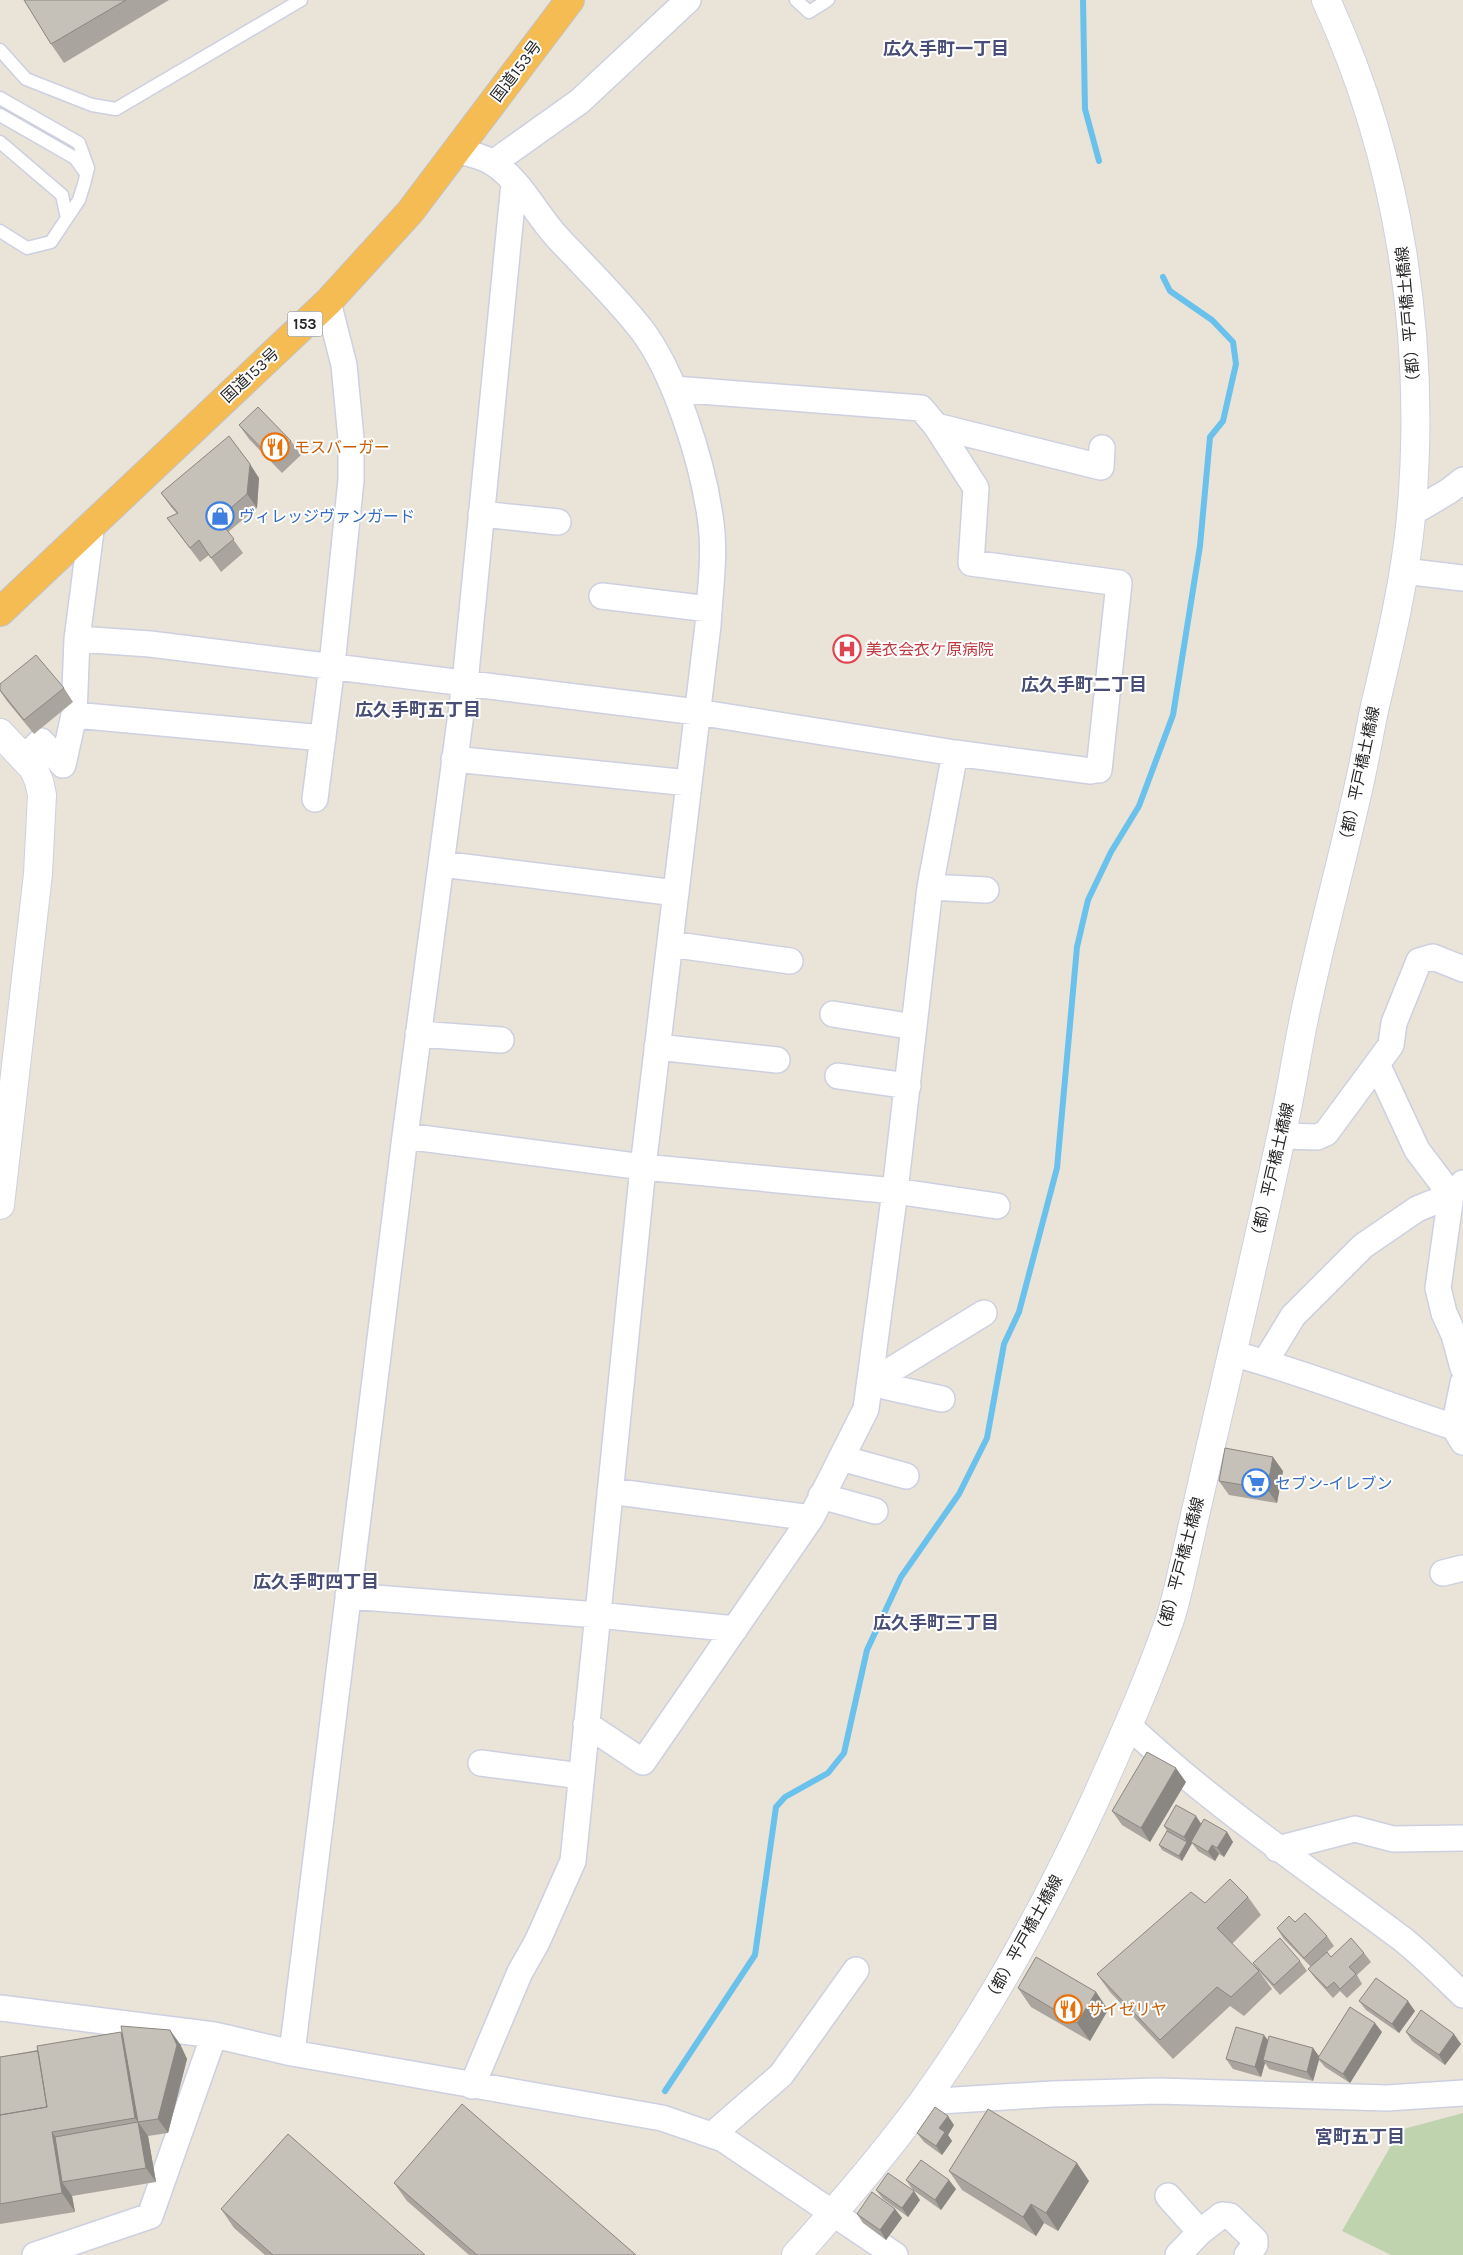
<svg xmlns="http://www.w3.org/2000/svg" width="1463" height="2255" viewBox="0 0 1463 2255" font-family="Karla,'Noto Sans JP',sans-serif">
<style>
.cemetery{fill:#bfd3af}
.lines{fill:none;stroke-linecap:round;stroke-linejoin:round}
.stream{stroke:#6ac2ec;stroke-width:6}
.service-casing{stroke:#cdd0e0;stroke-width:15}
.minor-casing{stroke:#cdd0e0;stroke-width:28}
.tertiary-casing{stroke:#cdd0e0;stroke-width:30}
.trunk-casing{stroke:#c3c3c3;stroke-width:30}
.service{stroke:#fff;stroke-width:12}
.minor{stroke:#fff;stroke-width:25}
.tertiary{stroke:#fff;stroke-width:28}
.trunk{stroke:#f5bc54;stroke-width:28}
.wall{fill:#a9a59e}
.shaded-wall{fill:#8a8681}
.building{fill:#c5c0b8;stroke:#8a8681}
.labels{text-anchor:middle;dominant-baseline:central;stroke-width:4;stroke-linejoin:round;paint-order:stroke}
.shield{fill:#fff;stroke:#686868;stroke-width:1}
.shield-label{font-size:15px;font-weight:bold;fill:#272727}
.street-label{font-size:16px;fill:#272727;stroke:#fff}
.food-label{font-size:16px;fill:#c56008;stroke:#fff;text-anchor:start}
.shop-label{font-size:16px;fill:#366cbe;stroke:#fff;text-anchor:start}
.health-label{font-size:16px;fill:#be3a42;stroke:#fff;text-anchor:start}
.neighbourhood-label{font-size:18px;font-weight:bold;fill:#484e76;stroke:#fff}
</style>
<rect width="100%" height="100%" fill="#eae3d8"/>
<!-- cemetery -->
<path class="cemetery" d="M1463,2113V2255H1391L1342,2231L1400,2130Z"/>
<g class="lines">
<!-- stream -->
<path class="stream" d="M1083,0L1085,109L1099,161
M665,2091L755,1955L776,1807L785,1797L828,1773L844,1753L867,1650L901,1577L959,1494L987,1438L1004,1344L1019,1312L1057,1168L1077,947L1088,900L1111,852L1139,806L1173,715L1200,546L1210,437L1223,421L1236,364L1233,342L1212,320L1170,291L1163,277"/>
<!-- service casing -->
<g class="service-casing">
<path id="service" d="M796,0L809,12L828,0
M0,50L26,79L92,105L116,109L301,0
M0,98L79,143L88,168L84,184L79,200L51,242L27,248L0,231
M0,115L75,158L85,172
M0,142L62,195L67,218"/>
</g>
<!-- minor casing -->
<g class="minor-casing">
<path id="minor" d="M457,150C468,154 483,156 493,163C520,180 536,214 557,237C585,267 616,297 641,329C675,373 702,461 710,516C716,552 710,589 708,625L643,1167L573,1861L537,1942L520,1972L472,2086
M493,163L580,101L688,0
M674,389L921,408L936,426L976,488L971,563L1119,583L1099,770
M936,426L1101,467L1102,448
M1412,513L1449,491L1463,480
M481,514L558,522
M92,523L77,639L150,644L697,712L955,753L1091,771
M1404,571L1463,578
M602,596L709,609
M74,715L323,738
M955,753L930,887L895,1191L997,1206
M23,759L41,741L63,765L74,715L77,639
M454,759L689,783
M315,799L332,665L351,480V439L344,365L328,302
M441,864L676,893
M930,887L986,890
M670,944L790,961
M833,1014L914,1027
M418,1034L501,1040
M657,1047L777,1060
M1377,1064L1391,1045L1394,1023L1419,961L1433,957L1463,969
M838,1076L908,1086
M405,1136L643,1167L895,1191L866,1409L811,1518L610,1491
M1282,1136L1317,1137L1326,1133L1377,1064L1417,1150L1451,1195L1438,1288L1444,1313L1454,1335L1463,1368
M1231,1353C1310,1374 1385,1405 1463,1430
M1265,1362L1293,1316L1363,1246L1417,1209L1451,1195L1463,1183
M870,1383L984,1313
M870,1383L942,1399
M1463,1383L1454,1427L1463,1442
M841,1458L906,1476
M821,1496L875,1511
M1443,1573L1463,1568
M348,1596L598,1615L735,1629
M586,1724L643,1762L811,1518
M1129,1726C1213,1805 1309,1869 1401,1938C1423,1955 1443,1976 1463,1995
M481,1763L581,1776
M1277,1849L1355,1829L1393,1839L1463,1838
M0,2008L214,2035L292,2053L662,2118L723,2139L895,2255
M292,2053L405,1136L465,683L514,183
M923,2102L1052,2094L1159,2091L1387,2098L1463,2093
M712,2135L781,2075L856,1970
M1168,2196L1200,2232
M35,2255L150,2216L214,2035
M1178,2255L1200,2232L1222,2215L1230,2216L1255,2240V2245L1247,2255"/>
</g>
<!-- tertiary casing -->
<g class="tertiary-casing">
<path id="tertiary" d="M0,733L33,768L39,781L42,795L38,874L0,1205
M796,2255C840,2206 883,2156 922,2103C991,2008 1047,1904 1096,1798C1122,1740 1148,1682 1169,1622C1176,1602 1180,1580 1185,1560C1216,1419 1251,1278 1281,1137C1292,1090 1298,1042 1309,995C1325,922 1345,850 1361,776C1366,753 1370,729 1375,706C1390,643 1405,581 1411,517C1427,341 1400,160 1326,0"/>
</g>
<!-- trunk casing -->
<g class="trunk-casing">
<path id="trunk" d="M0,612L328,302L410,212L570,0"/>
</g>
<!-- service -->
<use href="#service" class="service"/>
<!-- minor -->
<use href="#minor" class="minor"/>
<!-- tertiary -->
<use href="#tertiary" class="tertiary"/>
<!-- trunk -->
<use href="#trunk" class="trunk"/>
</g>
<!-- wall -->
<path class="wall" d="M24,0H169L64,63L51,44Z
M239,425L291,441L301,455L282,473L249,439Z
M259,478L257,508L228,532L243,553L221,572L209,555L200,562L167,518L177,514L171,507L161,493Z
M64,688L73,702L34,734L7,701L0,691Z
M1283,1471L1277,1503L1229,1495L1219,1481Z
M1186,1782L1150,1842L1122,1825L1112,1811Z
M1201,1824L1227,1832L1233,1842L1224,1857L1219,1854L1215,1861L1198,1851L1192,1843L1182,1861L1162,1850L1159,1845L1167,1831L1164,1826Z
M1248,1897L1261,1915L1232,1944L1259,1971L1272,1989L1244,2016L1230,2006L1173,2059L1110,1992L1097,1974L1205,1903Z
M1295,1922L1327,1936L1334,1946L1316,1962L1331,1957L1364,1953L1371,1962L1357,1975L1362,1984L1347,1998L1340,1991L1333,1998L1315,1978L1308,1969L1311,1967L1283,1938L1277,1928Z
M1300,1961L1307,1971L1280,1995L1260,1972L1253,1963Z
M1018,1988L1096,1992L1108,2010L1090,2041L1031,2007Z
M1359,2001L1415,2011L1399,2033L1366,2010Z
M1382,2032L1350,2083L1325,2067L1319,2060L1313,2081L1269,2069L1265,2063L1261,2077L1233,2069L1226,2059L1268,2041L1313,2048L1319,2056Z
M1406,2032L1461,2044L1445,2065L1412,2041Z
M122,2034L180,2044L187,2059L168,2133L148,2136L156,2182L72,2196L75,2212L0,2224V2057Z
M954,2125L948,2135L952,2141L942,2155L924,2142L917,2133Z
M949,2171L1089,2181L1058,2231L1044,2223L1036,2236L962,2190Z
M906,2180L956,2189L941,2210L913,2190Z
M394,2183L636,2255H469L407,2201Z
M876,2190L920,2200L908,2217L883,2199Z
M221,2209L425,2255H265L234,2228Z
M895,2209L902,2218L886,2240L863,2223L857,2214Z"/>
<!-- shaded-wall -->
<path class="shaded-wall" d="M250,464L259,478L257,508L247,494Z
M1273,1457L1283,1471L1277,1503L1267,1489Z
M1176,1768L1186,1782L1150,1842L1141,1828Z
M1196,1816L1202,1825L1190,1847L1184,1837Z
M1227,1832L1233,1842L1224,1857L1217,1848Z
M1187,1842L1190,1847L1182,1861L1179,1856Z
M1212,1845L1219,1854L1215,1861L1208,1852Z
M1096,1992L1108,2010L1090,2041L1077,2023Z
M1408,2001L1415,2011L1399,2033L1392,2024Z
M1375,2023L1382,2032L1350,2083L1343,2074Z
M170,2030L180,2044L187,2059L168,2133L158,2119Z
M121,2032L134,2050L138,2122L135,2118Z
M1454,2034L1461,2044L1445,2065L1439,2055Z
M1264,2035L1271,2044L1263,2060L1265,2063L1261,2077L1255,2067Z
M1313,2048L1320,2058H1318L1319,2060L1313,2081L1307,2072Z
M948,2116L954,2125L948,2135L952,2141L942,2155L936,2146L939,2128Z
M138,2122L148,2136L156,2182L146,2168Z
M52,2132L65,2151L62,2182L72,2196L75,2212L62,2193Z
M1077,2163L1089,2181L1058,2231L1046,2213Z
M949,2180L956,2189L941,2210L935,2200Z
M914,2191L920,2200L908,2217L902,2208Z
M1031,2204L1044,2223L1036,2236L1023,2217Z
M895,2209L902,2218L886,2240L880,2230Z"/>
<!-- building -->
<path class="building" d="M24,0H126L51,44Z
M258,407L291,441L272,459L239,425Z
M229,436L250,464L247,494L218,519L234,539L211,558L199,540L190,548L167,518L178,513L161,493Z
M36,655L64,688L24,720L0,690V684Z
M1225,1448L1273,1457L1267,1489L1219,1481Z
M1147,1752L1176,1768L1141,1828L1112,1811Z
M1176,1805L1196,1816L1184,1837L1164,1826Z
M1204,1819L1227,1832L1217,1848L1212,1845L1208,1852L1191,1842Z
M1167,1831L1187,1842L1179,1856L1159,1845Z
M1230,1879L1248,1897L1217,1928L1259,1971L1231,1997L1217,1987L1160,2040L1097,1974L1191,1892L1205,1903Z
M1305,1913L1327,1936L1304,1958L1277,1928L1289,1916L1295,1922Z
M1280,1938L1300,1961L1274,1985L1253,1963Z
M1351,1938L1364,1953L1349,1967L1356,1974L1340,1989L1334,1982L1327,1988L1308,1969L1327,1952L1331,1957Z
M1036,1957L1096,1992L1077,2023L1018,1988Z
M1376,1978L1408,2001L1392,2024L1359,2001Z
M1350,2007L1375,2023L1343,2074L1318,2058Z
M1421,2010L1454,2034L1439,2055L1406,2032Z
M121,2026L170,2030L177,2045L158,2119L138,2122Z
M1236,2027L1264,2035L1255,2067L1226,2059Z
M121,2032L135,2118L52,2132L62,2193L0,2204V2115L47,2107L37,2046Z
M1269,2036L1313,2048L1307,2072L1263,2060Z
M38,2051L47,2107L0,2115V2057Z
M462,2104L636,2255H477L394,2183Z
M935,2107L948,2116L939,2128L945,2132L936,2146L917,2133Z
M988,2109L1077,2163L1046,2213L1031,2204L1023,2217L949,2171Z
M138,2122L146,2168L62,2182L55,2137Z
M288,2134L425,2255H273L221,2209Z
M921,2160L949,2180L935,2200L906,2180Z
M888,2173L914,2191L902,2208L876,2190Z
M872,2192L895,2209L880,2230L857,2214Z"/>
<!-- icons -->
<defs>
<g id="restaurant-ring" transform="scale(1.4375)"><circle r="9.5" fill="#fff" stroke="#e8710a" stroke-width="1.5"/><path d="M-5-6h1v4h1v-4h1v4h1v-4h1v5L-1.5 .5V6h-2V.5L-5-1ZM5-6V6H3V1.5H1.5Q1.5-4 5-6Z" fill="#e8710a"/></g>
<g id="shop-ring" transform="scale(1.4375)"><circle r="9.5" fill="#fff" stroke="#3f7fe0" stroke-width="1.5"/><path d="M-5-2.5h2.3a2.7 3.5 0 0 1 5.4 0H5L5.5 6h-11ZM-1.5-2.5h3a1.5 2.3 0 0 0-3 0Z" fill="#3f7fe0"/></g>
<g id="hospital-ring" transform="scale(1.4375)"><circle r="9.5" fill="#fff" stroke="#e0444e" stroke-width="1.5"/><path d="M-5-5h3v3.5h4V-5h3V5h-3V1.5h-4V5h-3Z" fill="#e0444e"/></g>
<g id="supermarket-ring" transform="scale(1.4375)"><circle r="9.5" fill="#fff" stroke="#3f7fe0" stroke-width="1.5"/><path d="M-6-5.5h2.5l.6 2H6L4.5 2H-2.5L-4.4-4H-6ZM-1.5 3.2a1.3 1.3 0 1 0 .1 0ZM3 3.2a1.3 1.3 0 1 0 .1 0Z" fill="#3f7fe0"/></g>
</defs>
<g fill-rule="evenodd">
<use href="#restaurant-ring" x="275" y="447"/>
<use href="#shop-ring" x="220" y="516"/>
<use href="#hospital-ring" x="847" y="649"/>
<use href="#supermarket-ring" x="1256" y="1483"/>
<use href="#restaurant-ring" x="1068" y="2009"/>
</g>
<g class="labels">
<!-- shield labels -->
<rect class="shield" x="287.5" y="311.5" width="35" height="25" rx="4"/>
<g class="shield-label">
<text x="305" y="324">153</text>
</g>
<!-- street labels -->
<g class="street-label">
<text transform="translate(516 71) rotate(-53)">国道153号</text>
<text transform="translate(1408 318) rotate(-95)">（都）平戸橋土橋線</text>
<text transform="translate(250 375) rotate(-43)">国道153号</text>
<text transform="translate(1359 777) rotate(-78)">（都）平戸橋土橋線</text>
<text transform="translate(1272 1173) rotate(-77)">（都）平戸橋土橋線</text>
<text transform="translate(1180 1567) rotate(-75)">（都）平戸橋土橋線</text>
<text transform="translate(1023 1939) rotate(-61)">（都）平戸橋土橋線</text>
</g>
<!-- food labels -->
<g class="food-label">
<text x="294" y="447">モスバーガー</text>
<text x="1087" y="2009">サイゼリヤ</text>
</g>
<!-- shop labels -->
<g class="shop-label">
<text x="239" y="516">ヴィレッジヴァンガード</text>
<text x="1275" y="1483">セブン-イレブン</text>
</g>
<!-- health labels -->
<g class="health-label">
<text x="866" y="649">美衣会衣ケ原病院</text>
</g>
<!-- neighbourhood labels -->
<g class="neighbourhood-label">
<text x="946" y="49">広久手町一丁目</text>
<text x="1084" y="685">広久手町二丁目</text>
<text x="418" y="710">広久手町五丁目</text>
<text x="316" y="1582">広久手町四丁目</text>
<text x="936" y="1623">広久手町三丁目</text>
<text x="1360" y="2137">宮町五丁目</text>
</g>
</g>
</svg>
